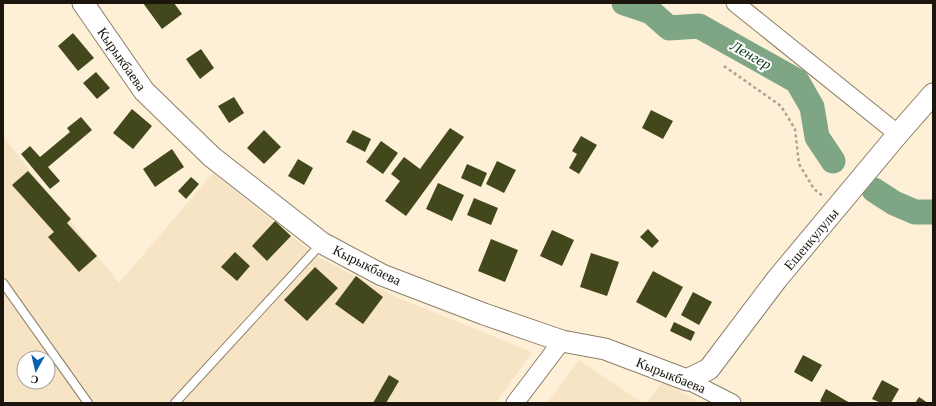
<svg xmlns="http://www.w3.org/2000/svg" width="936" height="406" viewBox="0 0 936 406" font-family="'Crimson Pro',serif">
<style>
.built{fill:#f7e4c5;fill-rule:evenodd}
.lines{fill:none;stroke-linecap:round;stroke-linejoin:round}
.river{stroke:#7fa684;stroke-width:25}
.building{fill:#43481c}
.service-casing{stroke:#8c7f69;stroke-width:10}
.minor-casing{stroke:#8c7f69;stroke-width:19}
.tertiary-casing{stroke:#8c7f69;stroke-width:23}
.path{stroke:#ada18f;stroke-width:2.5;stroke-dasharray:3 3;stroke-linecap:butt}
.service{stroke:#fff;stroke-width:8}
.minor{stroke:#fff;stroke-width:17}
.tertiary{stroke:#fff;stroke-width:21}
.labels{text-anchor:middle;dominant-baseline:central;stroke-width:4;stroke-linejoin:round;paint-order:stroke}
.street-label{font-size:14px;fill:#1b150d;stroke:#fff}
.water-label{font-size:15px;font-style:italic;fill:#073514;stroke:#fff}
</style>
<rect width="100%" height="100%" fill="#feefd7"/>
<!-- built -->
<path class="built" d="M3,136L119,283L213,173L318,257L396,297L532,352L496,403H3ZM24,358H48V382H24Z
M579,360L643,403H547Z
M663,382L701,403H646Z"/>
<g class="lines">
<!-- river -->
<path class="river" d="M624,3L651,12L669,28L699,26L797,81L812,107L817,137L833,161
M874,190L894,203L915,212H933"/>
</g>
<!-- building -->
<path class="building" d="M143,3H174L182,14L162,29Z
M73,33L94,58L78,71L58,46Z
M201,49L214,68L200,79L186,59Z
M96,72L110,88L97,99L83,83Z
M234,97L244,113L229,123L218,106Z
M132,109L152,126L133,149L113,133Z
M651,110L673,121L663,139L642,128Z
M81,117L92,130L48,167L60,181L50,189L21,154L30,146L40,157L70,132L67,128Z
M450,128L464,137L406,216L385,201L400,181L391,174L404,157L420,169Z
M264,130L281,147L264,164L247,148Z
M353,130L371,139L365,152L346,142Z
M581,136L597,145L579,174L569,168L577,154L572,151Z
M381,141L398,153L383,174L366,162Z
M172,149L184,167L155,187L143,169Z
M298,159L313,168L304,185L288,176Z
M497,161L516,170L504,193L486,184Z
M467,164L487,173L481,187L461,178Z
M28,171L71,219L67,223L97,256L79,272L48,237L54,232L12,185Z
M191,177L199,184L186,199L178,191Z
M438,183L464,195L452,221L426,209Z
M474,198L498,208L491,225L467,215Z
M275,221L291,236L267,261L252,246Z
M648,229L659,241L652,248L640,237Z
M552,230L574,240L562,266L540,256Z
M491,239L518,250L505,282L478,271Z
M235,252L250,266L237,281L221,267Z
M591,253L619,262L607,296L580,287Z
M315,267L338,288L307,321L284,300Z
M653,271L683,287L666,318L636,302Z
M356,276L383,297L363,324L335,304Z
M693,292L712,302L699,325L681,315Z
M674,322L695,332L691,341L670,331Z
M803,355L822,365L812,382L794,372Z
M389,375L399,381L386,403H373Z
M882,380L899,389L891,403H881L872,399Z
M826,389L850,403H824L820,401Z
M919,397L928,403H915Z"/>
<g class="lines">
<!-- service casing -->
<g class="service-casing">
<path id="service" d="M3,283L88,403
M175,403L321,244"/>
</g>
<!-- minor casing -->
<g class="minor-casing">
<path id="minor" d="M735,3L898,134
M687,380L732,403
M515,403L562,341"/>
</g>
<!-- tertiary casing -->
<g class="tertiary-casing">
<path id="tertiary" d="M83,3L144,91L212,157L322,243L382,275L484,314L562,341L605,349L687,380L709,369L777,279L898,134L933,94"/>
</g>
<!-- path -->
<path class="path" d="M724,66L781,106L795,129L799,164L814,189L824,197"/>
<!-- service -->
<use href="#service" class="service"/>
<!-- minor -->
<use href="#minor" class="minor"/>
<!-- tertiary -->
<use href="#tertiary" class="tertiary"/>
</g>
<g class="labels">
<!-- street labels -->
<g class="street-label">
<text transform="translate(122 59) rotate(55)">Кырыкбаева</text>
<text transform="translate(811 239) rotate(-50)">Ешенкулулы</text>
<text transform="translate(367 265) rotate(26)">Кырыкбаева</text>
<text transform="translate(671 375) rotate(22)">Кырыкбаева</text>
</g>
<!-- water labels -->
<g class="water-label">
<text transform="translate(751 55) rotate(29)">Ленгер</text>
</g>
</g>
<!-- border -->
<rect width="936" height="406" fill="none" stroke="#1b150d" stroke-width="8"/>
<!-- north arrow -->
<g transform="translate(36 370) rotate(188)"><circle r="19" fill="#ffffff" stroke="#a4a19e"/>
<path d="M0-3L7 15L0 10L-7 15Z" fill="#0661af"/>
<text y="-6" font-size="11" font-weight="bold" text-anchor="middle" fill="#1b150d">С</text>
</g>
</svg>
